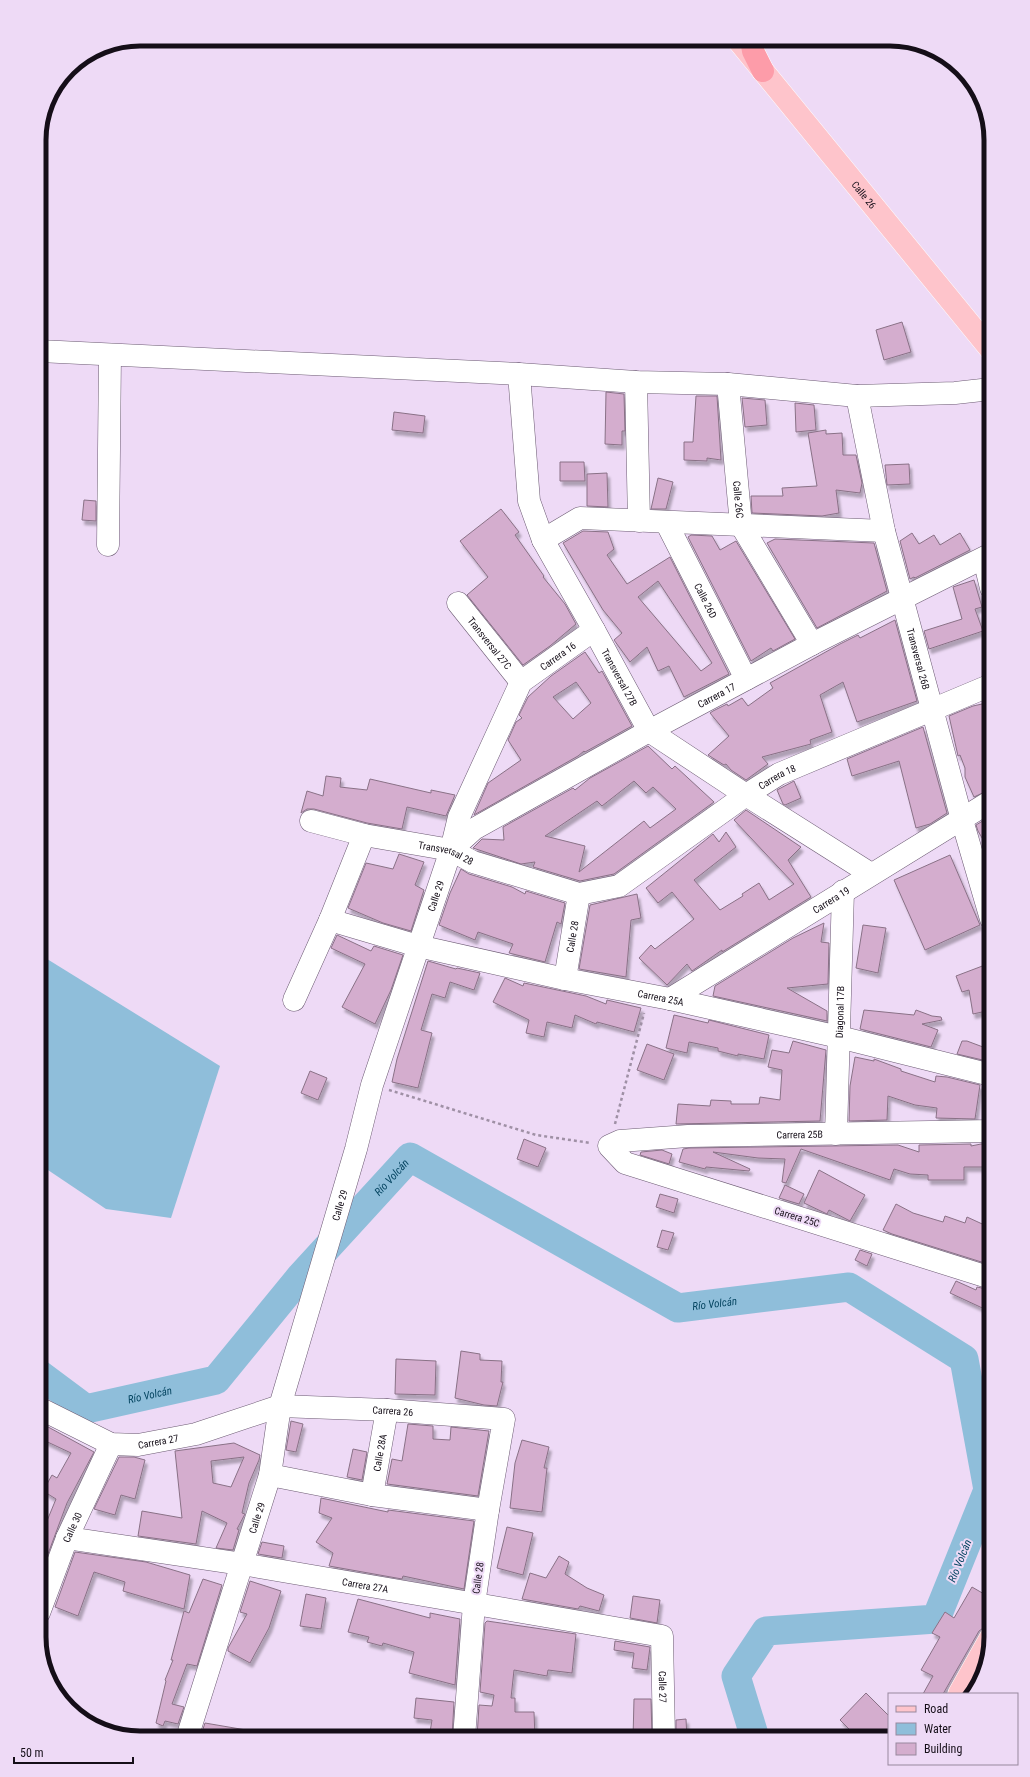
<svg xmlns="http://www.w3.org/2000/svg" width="1030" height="1777" viewBox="0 0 1030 1777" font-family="'Roboto Condensed',sans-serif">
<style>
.water{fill:#8fbeda}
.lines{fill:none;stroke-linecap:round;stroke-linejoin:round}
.river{stroke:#8fbeda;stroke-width:29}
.building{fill:#d4adce;stroke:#897186;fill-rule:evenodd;filter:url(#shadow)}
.minor-casing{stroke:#6c5b73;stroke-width:23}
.major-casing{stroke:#fff;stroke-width:23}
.highway-casing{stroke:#fff;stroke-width:23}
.path{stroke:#9f90a5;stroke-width:2.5;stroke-dasharray:3 3;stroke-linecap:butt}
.minor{stroke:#fff;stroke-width:22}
.major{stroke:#fec4cb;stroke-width:22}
.highway{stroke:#fd9ca9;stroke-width:22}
.labels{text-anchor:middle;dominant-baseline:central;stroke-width:4;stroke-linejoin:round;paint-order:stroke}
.street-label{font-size:10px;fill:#150e18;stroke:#eedaf6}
.water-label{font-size:11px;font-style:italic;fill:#054561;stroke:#eedaf6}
.rim{fill:none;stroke:#150e18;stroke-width:5}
</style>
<defs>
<filter id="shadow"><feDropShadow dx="2.5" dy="4.5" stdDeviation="1" flood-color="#0004"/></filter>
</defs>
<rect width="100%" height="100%" fill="#eedaf6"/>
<!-- water -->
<path class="water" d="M39,954L220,1066L171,1218L106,1209L39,1164Z"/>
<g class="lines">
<!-- river -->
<path class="river" id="s1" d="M39,1374L86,1409L216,1380L301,1276L410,1157L678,1308L849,1287L964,1359L988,1490L936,1619L766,1631L736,1676L755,1738"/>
</g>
<!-- building -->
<path class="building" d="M902,322L911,352L884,360L876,330Z
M606,392L624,394L625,431H622V445L605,444Z
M696,396H717L721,460L707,458V461L684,460V442H693Z
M742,398L765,400L767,425L745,427Z
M795,403L814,405L816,430L796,432Z
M394,412L425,416L423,433L392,430Z
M826,430V434L842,433L843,455H856L862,483L860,493L836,490L839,513L822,516L752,513L751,496H783L782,488L817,486L808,433Z
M560,462H584L585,481H560Z
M909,464L910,484L887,485L885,465Z
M607,473L608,507L587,506V474Z
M658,478L673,482L666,509H651Z
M84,500L96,501V521L82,520Z
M501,509L519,532L515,535L544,576L543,577L565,604L576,624L550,646L523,665L467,595L488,577L460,541Z
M583,531L608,532L614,549L607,555L627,584L670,557L729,674L684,697L669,666L658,671L647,647L630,662L614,640L622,633L603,610L563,543ZM658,581L712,663L701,671L638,597Z
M912,533L919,544L934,535L940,545L960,533L970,550L915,578L914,577L910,579L900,541Z
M691,535L712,536L720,550L736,541L795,639L773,651L771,648L751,661L688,537Z
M775,539L874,543L887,591L817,628L767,543Z
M974,580L982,607L975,609L983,631L929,649L924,631L962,619L953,587Z
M895,620L917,701L857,722L843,682L820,695L832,732L810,740L811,744L762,757L768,764L746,780L731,770L726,764L724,765L708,755L729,736L710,713L713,711L727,704L728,706L742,698L748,706L773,688L770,683L840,644L858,635L860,638Z
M585,652L599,673L602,671L632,726L585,752L584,751L578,756L474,815L488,783L521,760L508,740L516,722L522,718L519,715L528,697L551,676ZM576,682L591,703L573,719L553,697Z
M991,702V789L974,797L965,777V768L960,755L958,756L949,716L973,706Z
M923,727L947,813L930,824L916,828L899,761L852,776L847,759Z
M648,746L672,769L675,766L714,802L614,874L580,881L533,867L535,862L521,864L473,848L482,839L504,840L503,827L573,788L575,790L590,778ZM634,781L646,793L653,787L676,809L650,828L644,821L579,872L585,846L545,836L597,801L602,806Z
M326,776L341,778L340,787L367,790L370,779L431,793V790L455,795L446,816L407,807L402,829L367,823L314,809H307L301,813L307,791L323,796Z
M794,781L801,798L785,805L783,804L777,790Z
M746,810L801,847L788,860L811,897L722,952V950L692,971L687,964L667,985L639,958L651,945L655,949L694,919L672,892L658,903L646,888L713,834L719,842L726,832L736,847L694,880L720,910L743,896L742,894L759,883L769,900L794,884L734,820Z
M991,816V853L978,831L976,825Z
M399,854L424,862L415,885L424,890L411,931L383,923L348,908L366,863L393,869Z
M950,855L980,925L925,950L894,880Z
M461,869L469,874L512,887L525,894L526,891L565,903L561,924L557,922L545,962L509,953L513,944L478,932L475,940L439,925L450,893Z
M637,894L641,918L631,920L626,977L579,969L590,905Z
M824,923L821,942L829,943L828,984L787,988L827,1011V1021L713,996L715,986L793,938Z
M863,925L886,928L878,973L856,968Z
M337,935L371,951L374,946L403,955L391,990L375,1024L342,1007L365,964L331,948Z
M428,961L456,969L457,968L480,973L474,990L450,982L445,998L432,994L421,1030L432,1033L418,1088L392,1082L397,1059Z
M985,965L991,983V1010L973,1014L969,990L962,992L956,976Z
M505,978L523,986L524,983L586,996L606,1004L607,1000L641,1008L634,1032L597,1022L596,1024L575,1015L572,1028L547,1022L544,1037L526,1033L529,1020L493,1002Z
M864,1010L914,1015L916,1010L932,1016L941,1017L942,1020L922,1024L938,1030L931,1047L860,1029Z
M674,1015L708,1023L709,1020L769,1035L764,1059L738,1054V1056L718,1051V1048L689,1042L687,1053L666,1048Z
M793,1041L826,1050L820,1121L676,1124L678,1104L710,1106L711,1100L731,1101V1104H759L760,1097L780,1100L782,1070L768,1067L772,1050L789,1053Z
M962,1041H967L991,1050V1062L957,1054Z
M647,1044L674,1054L664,1080L637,1070Z
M855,1057L874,1061V1059L901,1069V1071L935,1082L936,1076L947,1077L980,1085L975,1119L936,1118L937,1108L915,1105L888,1096L887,1120L849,1121L850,1086Z
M310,1071L327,1078L318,1100L301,1093Z
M524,1139L546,1148L538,1167L517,1159Z
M971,1144V1146L981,1144H991V1167H964V1180H928V1175L910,1174L894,1169L890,1180L801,1149L786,1183L782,1182L785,1159L758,1158L713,1152L750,1169L749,1171L706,1167L705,1169L679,1162L683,1149L689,1148L898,1145L919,1152V1145Z
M662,1150L672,1154L669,1164L640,1155L641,1152Z
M819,1170L865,1195L850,1221L829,1210L827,1214L804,1203Z
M785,1185L804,1194L799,1204L779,1198Z
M660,1194L678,1199L674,1213L656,1207Z
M896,1204L913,1213L943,1222L945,1216L965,1223L967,1217L991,1228V1265L892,1234L883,1230Z
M662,1230L674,1233L668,1250L657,1247Z
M860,1250L872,1254L867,1266L855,1260Z
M956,1281L976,1290L977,1287L991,1290V1312L950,1293Z
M461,1351L480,1354V1360L502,1361L501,1382H503L497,1406L484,1405L455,1398Z
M396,1359L436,1361L435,1395L395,1394Z
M291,1421L303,1424L296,1452L286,1450Z
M39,1422L94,1452L67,1503L42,1570L39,1568V1531L42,1533L56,1499L43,1491L52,1475L57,1478L71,1453L39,1438Z
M408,1424L433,1426V1439L450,1440L451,1427L489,1431L478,1496L387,1484L392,1459L402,1461Z
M522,1440L549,1447L544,1468H547L542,1512L510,1508L515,1463Z
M234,1443L260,1455L259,1460L249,1483L242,1513L245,1514L237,1529L239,1530L233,1550L216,1548L227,1523L202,1511L196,1544L138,1536L142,1511L182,1518L175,1451ZM244,1457L231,1487L213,1483L211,1461Z
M353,1449L367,1452L362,1480L347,1477Z
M119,1457H134L145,1460L135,1499L121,1495L115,1515L94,1509Z
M321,1498L388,1512V1510L474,1521L464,1589L403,1576L402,1579L329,1566L333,1553L316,1542L332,1518L319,1513Z
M507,1527L533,1533L523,1575L497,1568Z
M262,1542L284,1546L282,1558L258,1554Z
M75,1552L146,1562L190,1575L184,1609L123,1591L125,1582L94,1572L78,1616L55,1607Z
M559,1556L569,1562L565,1574L587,1588L604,1595L599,1611L580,1606L578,1609L522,1599L530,1573L546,1578Z
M203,1579L222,1585L197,1666L187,1664L172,1704L184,1707L178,1724L165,1721L163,1726L156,1723L166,1681L165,1680L173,1660H171L184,1611L189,1613Z
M250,1581L281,1591L269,1628L250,1663L228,1651V1648L247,1614L240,1612Z
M972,1587L991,1598V1617L986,1626L979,1631L943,1694H923L933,1676L921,1670L940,1637L932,1633L945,1612L954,1618Z
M306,1594L326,1598L321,1629L300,1626Z
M633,1596L660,1600L657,1623L630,1618Z
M358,1599L430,1618V1613L460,1619L455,1685L409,1673L414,1652L383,1643L382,1646L367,1642L369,1637L348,1632Z
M487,1621L576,1634L572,1673L548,1670L547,1676L514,1670L511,1698H515V1712H534L535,1738H477L479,1705L492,1706L494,1695L480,1692L485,1623Z
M615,1641L650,1647L647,1670L632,1668L634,1653L614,1650Z
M866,1693L889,1716V1738H858L840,1720Z
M416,1698L454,1702L452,1738H429L432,1720L414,1718Z
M634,1699H651L652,1738H633Z
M686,1719L687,1738H676V1720Z
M205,1723L252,1731V1738H200Z"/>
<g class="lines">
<!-- minor casing -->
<g class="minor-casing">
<g id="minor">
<path d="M39,351L519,374L636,382L728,384L857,396L955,393L991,389"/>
<path id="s2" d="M519,374L529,501L543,540L594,630L649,731L746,795L871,874"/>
<path d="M636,382L639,521"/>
<path id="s3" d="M728,384L741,525L812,644"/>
<path id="s4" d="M857,396L884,531L962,820L991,919"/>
<path id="s5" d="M666,522L746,679"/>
<path d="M543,540L580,518L884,531"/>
<path d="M108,545L110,355"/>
<path d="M984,559L991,588"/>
<path id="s6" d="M458,603L521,682"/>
<path id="s7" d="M311,821L364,835L451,850L473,862L579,894L619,886L746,795L779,774L991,685"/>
<path id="s8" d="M451,850L474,829L649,731L812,644L991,554"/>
<path id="s9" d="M330,920L418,946L565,979L670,999L839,1037L991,1075"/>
<path id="s10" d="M565,979L579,894"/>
<path id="s11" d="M670,999L991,801"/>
<path d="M294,1000L330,920L364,835"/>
<path id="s12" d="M836,1134L843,891"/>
<path id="s13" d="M991,1278L625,1163L609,1146L620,1141L688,1136L991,1131"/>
<path id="s14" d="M39,1408L111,1444L138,1445L196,1434L280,1406L387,1410L504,1419L488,1510L474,1604L464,1738"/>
<path d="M270,1475L372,1495L488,1510"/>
<path id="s15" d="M372,1495L387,1410"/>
<path id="s16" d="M67,1538L242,1564L662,1636L664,1738"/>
<path id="s17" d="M39,1613L67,1538L111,1444"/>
<path id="s18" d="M187,1738L270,1475L280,1406L356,1149L372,1085L451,850L459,817L521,682L594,630"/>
</g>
</g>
<!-- major casing -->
<g class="major-casing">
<g id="major">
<path id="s19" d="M737,39L991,350"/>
<path d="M959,1694L991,1637"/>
</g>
</g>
<!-- highway casing -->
<g class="highway-casing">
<path id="highway" d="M751,39L753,51L763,71"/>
</g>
<!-- path -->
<path class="path" d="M389,1090L536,1135L591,1143
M615,1124L644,1013"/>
<!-- minor -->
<use href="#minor" class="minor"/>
<!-- major -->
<use href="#major" class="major"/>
<!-- highway -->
<use href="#highway" class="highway"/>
</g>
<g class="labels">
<!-- street labels -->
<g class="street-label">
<text stroke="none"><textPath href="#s19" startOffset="201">Calle 26</textPath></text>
<text stroke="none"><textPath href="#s3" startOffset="116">Calle 26C</textPath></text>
<text stroke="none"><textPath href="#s5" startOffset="88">Calle 26D</textPath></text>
<text stroke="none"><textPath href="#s6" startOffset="51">Transversal 27C</textPath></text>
<text stroke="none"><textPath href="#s18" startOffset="1155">Carrera 16</textPath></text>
<text stroke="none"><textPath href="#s4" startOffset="270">Transversal 26B</textPath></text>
<text stroke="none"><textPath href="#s2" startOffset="326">Transversal 27B</textPath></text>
<text stroke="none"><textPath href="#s8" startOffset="308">Carrera 17</textPath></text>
<text stroke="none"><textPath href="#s7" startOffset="512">Carrera 18</textPath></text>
<text stroke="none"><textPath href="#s7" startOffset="139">Transversal 28</textPath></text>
<text stroke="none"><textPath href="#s18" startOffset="879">Calle 29</textPath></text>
<text stroke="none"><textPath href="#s11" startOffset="189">Carrera 19</textPath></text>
<text stroke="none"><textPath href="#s10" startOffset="43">Calle 28</textPath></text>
<text stroke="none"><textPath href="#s9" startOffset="340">Carrera 25A</textPath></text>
<text stroke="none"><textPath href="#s12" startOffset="122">Diagonal 17B</textPath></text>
<text stroke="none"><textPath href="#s13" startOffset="599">Carrera 25B</textPath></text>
<text stroke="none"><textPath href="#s18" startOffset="555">Calle 29</textPath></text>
<text transform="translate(797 1217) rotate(17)">Carrera 25C</text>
<text stroke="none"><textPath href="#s14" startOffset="368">Carrera 26</textPath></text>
<text stroke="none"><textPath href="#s14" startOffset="128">Carrera 27</textPath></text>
<text stroke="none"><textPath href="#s15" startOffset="43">Calle 28A</textPath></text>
<text stroke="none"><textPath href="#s18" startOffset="231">Calle 29</textPath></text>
<text stroke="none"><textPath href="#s17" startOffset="92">Calle 30</textPath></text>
<text transform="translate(478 1578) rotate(-82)">Calle 28</text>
<text stroke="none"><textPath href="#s16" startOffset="302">Carrera 27A</textPath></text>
<text stroke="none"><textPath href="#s16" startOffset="654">Calle 27</textPath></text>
</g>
<!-- water labels -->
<g class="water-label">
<text stroke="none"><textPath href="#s1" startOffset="460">Río Volcán</textPath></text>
<text stroke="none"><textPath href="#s1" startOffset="832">Río Volcán</textPath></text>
<text stroke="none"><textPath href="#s1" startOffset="124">Río Volcán</textPath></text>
<text transform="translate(960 1561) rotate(-68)">Río Volcán</text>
</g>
</g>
<!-- crop -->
<path d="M0 0H1030V1777H0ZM140 46H890A94 94 0 0 1 984 140V1637A94 94 0 0 1 890 1731H140A94 94 0 0 1 46 1637V140A94 94 0 0 1 140 46Z" fill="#eedaf6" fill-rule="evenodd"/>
<path class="rim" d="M140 46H890A94 94 0 0 1 984 140V1637A94 94 0 0 1 890 1731H140A94 94 0 0 1 46 1637V140A94 94 0 0 1 140 46Z"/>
<!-- legend -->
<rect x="888" y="1693" width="130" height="72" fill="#eedaf6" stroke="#97889d"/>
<rect x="896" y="1706" width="20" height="6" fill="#fec4cb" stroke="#97889d"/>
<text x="924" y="1713" font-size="12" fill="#150e18">Road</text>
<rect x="896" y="1723" width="20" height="12" fill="#8fbeda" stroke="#97889d"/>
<text x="924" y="1733" font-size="12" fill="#150e18">Water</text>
<rect x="896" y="1743" width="20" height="12" fill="#d4adce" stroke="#97889d"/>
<text x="924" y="1753" font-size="12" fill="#150e18">Building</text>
<!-- scale -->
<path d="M14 1757v6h119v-6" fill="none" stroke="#150e18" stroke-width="2"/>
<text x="20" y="1757" font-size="12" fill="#150e18" stroke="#eedaf6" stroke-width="3" paint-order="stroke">50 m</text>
</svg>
